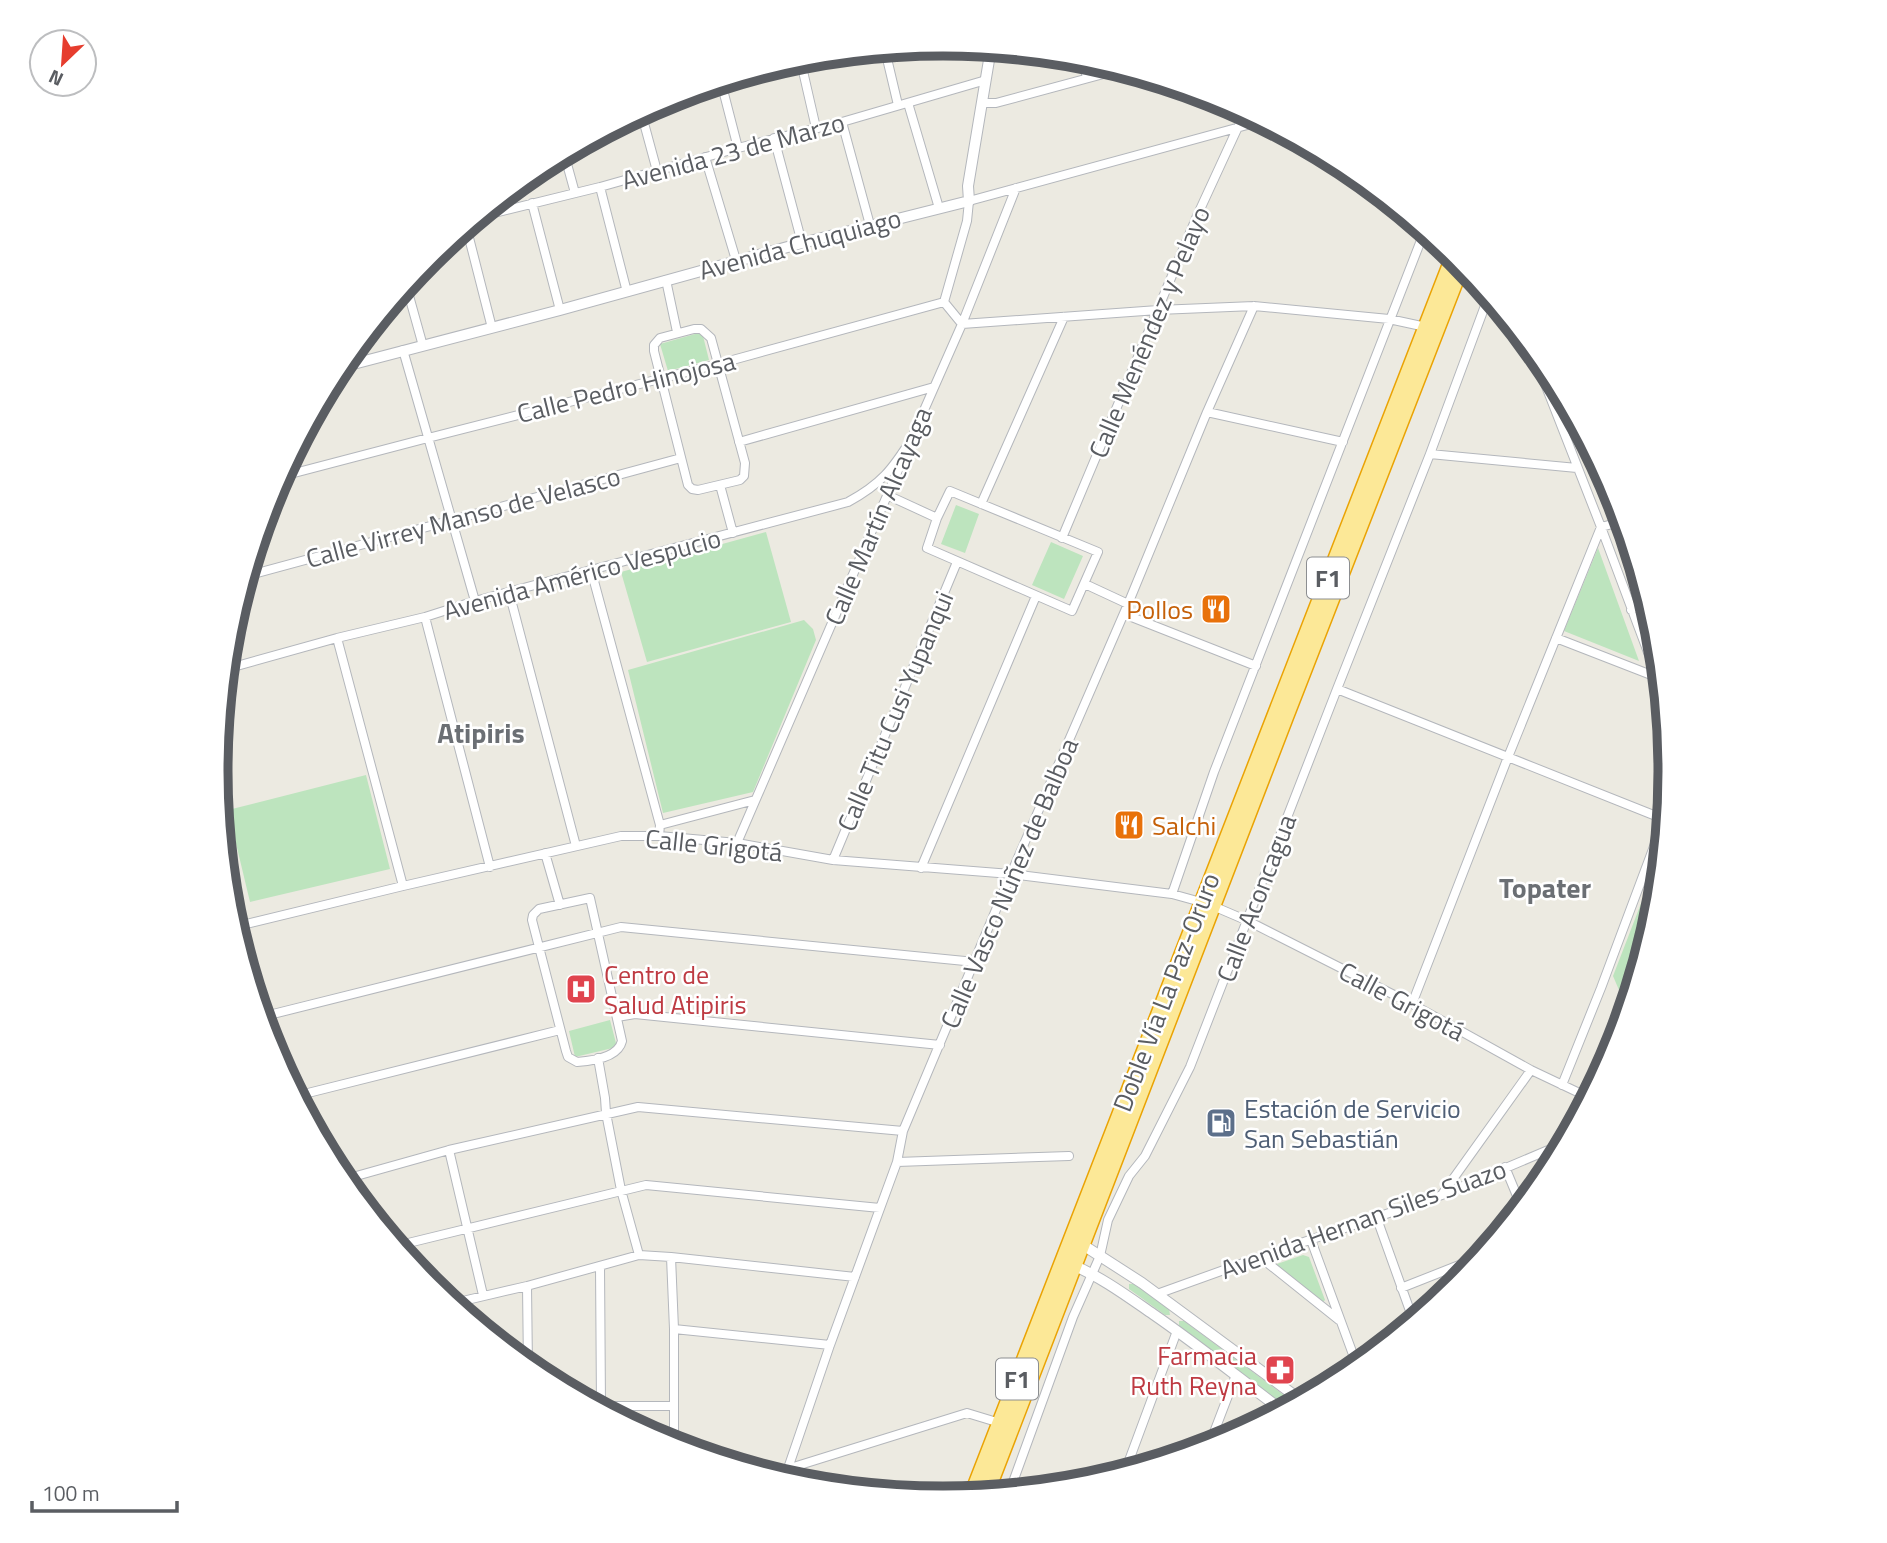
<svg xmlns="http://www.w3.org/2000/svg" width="1887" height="1543" viewBox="0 0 1887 1543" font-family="'Titillium Web',sans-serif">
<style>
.green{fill:#bde4be}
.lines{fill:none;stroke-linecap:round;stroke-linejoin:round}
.minor-casing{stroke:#b4b7bc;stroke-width:10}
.tertiary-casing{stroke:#b4b7bc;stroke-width:12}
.trunk-casing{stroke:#eaa304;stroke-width:17}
.minor{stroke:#fff;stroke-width:8}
.tertiary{stroke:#fff;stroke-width:10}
.trunk{stroke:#fce897;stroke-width:14}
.labels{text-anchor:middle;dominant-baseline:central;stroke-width:5;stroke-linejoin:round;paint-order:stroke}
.shield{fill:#fff;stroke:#8c8e91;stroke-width:2}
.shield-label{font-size:24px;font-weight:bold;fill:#5a5d62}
.street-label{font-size:26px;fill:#5a5d62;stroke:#fff}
.food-label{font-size:26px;fill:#c56008;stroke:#fff;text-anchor:end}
.health-label{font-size:26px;fill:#be3a42;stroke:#fff;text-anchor:start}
.service-label{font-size:26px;fill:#4e5e75;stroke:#fff;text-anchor:start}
.neighbourhood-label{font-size:28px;font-weight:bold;fill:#6b6f74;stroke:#fff}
.rim{fill:none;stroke:#5a5d62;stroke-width:9}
</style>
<rect width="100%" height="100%" fill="#eceae1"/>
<!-- green -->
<path class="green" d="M702,332L709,360L668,371L660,344Z
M956,505L979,514L965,553L941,544Z
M766,532L791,622L647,662L621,572Z
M1051,542L1083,556L1064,599L1032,585Z
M1598,548L1639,661L1564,631Z
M804,620L813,629L816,640L753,792L663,813L628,670Z
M366,775L390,869L250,902L228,810Z
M1664,844L1657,914L1628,1011L1613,976Z
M610,1020L617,1047L575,1057L569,1031Z
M1303,1255L1309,1257L1325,1300L1322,1303L1278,1268L1277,1264Z
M1129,1284H1134L1169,1309L1170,1315H1165L1129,1289Z
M1179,1321H1184L1296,1404L1288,1409L1179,1326Z"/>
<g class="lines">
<!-- minor casing -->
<g class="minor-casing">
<path id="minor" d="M885,50L898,105
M1082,57L1087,78
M800,58L816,128
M721,82L738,148
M908,103L939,208
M983,103H996L1122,69
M641,112L657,171
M842,122L870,225
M774,138L802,243
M564,153L575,193
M705,157L736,260
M600,187L627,292
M532,203L560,310
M478,217L600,187L738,148L842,122L986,80
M466,226L492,328
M666,280L677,332
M406,285L423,346
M944,302L967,221L969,201L1262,121
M694,329H701L711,338L745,463L744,476L740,480L698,490L692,489L688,485L654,351V345L660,338Z
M1529,343L1601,527L1664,695
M403,350L475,601
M1207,412L1343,442
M1562,425L1577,421
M739,442L934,387
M910,442L962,324L1016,188
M1430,454L1577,468
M279,477L428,438L718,364L944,302L962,324L1158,310L1254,306L1389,319L1426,327
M720,485L733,533
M950,491L1098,552L1072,611L927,548L937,518Z
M887,495L937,518
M981,504L1064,317
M1062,538L1197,216L1238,127
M591,570L660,825L659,836
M246,576L681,458
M1085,584L1128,604
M509,592L576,846
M1631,610L1649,604
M1124,614L1256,666
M425,617L490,867
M337,638L403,886
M1556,638L1659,678
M226,669L337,638L425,617L475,601L591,570L848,502C881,484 892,470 912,438
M1337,689L1666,820
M660,825L755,800
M737,843L902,461
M545,853L560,905
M833,860L957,562
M921,868L1036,596
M1172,894L1214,772L1425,230
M590,898L622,1041C618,1058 592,1061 577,1062L568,1057L566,1051L532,920L533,915L539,909Z
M1213,906L1248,921L1412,1004L1531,1070L1590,1098
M234,927L403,886L621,836H659L737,843L833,860L1011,874L1172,894L1201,902
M1412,1004L1508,757L1601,527L1624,521
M261,1017L621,927L975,962
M617,1017L635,1014L940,1045
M598,1058L605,1098L606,1113L621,1190L639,1255
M1562,1085L1601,988L1668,809
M296,1096L560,1030
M449,1150L483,1295
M897,1162L1069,1156
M1505,1167L1522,1208
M342,1180L449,1150L638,1107L903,1131
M1443,1193L1531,1070
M1376,1216L1414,1322
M1311,1240L1358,1368
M396,1246L646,1185L880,1208
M671,1257L674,1329V1447
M1260,1257L1339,1320
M600,1266L601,1406
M527,1286L528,1367
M1401,1288L1482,1256
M1157,1294L1260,1257L1442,1195L1567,1142
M450,1304L527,1286L639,1255L671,1257L855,1277
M674,1329L830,1345
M594,1406H673
M1208,1448L1236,1375
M1124,1474L1177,1331
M775,1477L787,1469L967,1413L1000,1423
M784,1480L830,1345L897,1162L903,1131L1011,874L1128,604L1207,412L1254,306
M1009,1493L1073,1317L1100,1256L1108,1220L1129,1176L1145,1156L1190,1067L1337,689L1430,454L1489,295"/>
</g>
<!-- tertiary casing -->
<g class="tertiary-casing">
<path id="tertiary" d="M338,368L560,310L802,243L969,201L968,186L991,48
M1083,1245L1142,1283L1302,1401
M1070,1264C1100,1276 1127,1296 1153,1314C1198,1345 1240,1379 1283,1411"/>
</g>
<!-- trunk casing -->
<g class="trunk-casing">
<path id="trunk" d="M986,1495L1286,717L1463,263
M971,1496L1454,254"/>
</g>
<!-- minor -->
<use href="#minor" class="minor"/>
<!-- tertiary -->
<use href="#tertiary" class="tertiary"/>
<!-- trunk -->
<use href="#trunk" class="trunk"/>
</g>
<!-- icons -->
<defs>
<g id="restaurant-square" transform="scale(1.575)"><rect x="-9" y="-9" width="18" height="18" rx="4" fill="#e8710a" stroke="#fff"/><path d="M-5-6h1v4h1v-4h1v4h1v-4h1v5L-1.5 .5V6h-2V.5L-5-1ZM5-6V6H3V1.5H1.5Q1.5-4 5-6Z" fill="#fff"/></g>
<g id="hospital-square" transform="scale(1.575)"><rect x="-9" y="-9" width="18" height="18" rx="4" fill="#e0444e" stroke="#fff"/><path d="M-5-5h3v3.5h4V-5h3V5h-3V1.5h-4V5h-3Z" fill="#fff"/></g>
<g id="fuel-square" transform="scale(1.575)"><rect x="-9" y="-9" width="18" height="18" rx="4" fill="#5c6f8a" stroke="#fff"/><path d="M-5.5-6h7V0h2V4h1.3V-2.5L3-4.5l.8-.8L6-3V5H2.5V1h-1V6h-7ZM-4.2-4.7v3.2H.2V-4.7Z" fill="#fff"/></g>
<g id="pharmacy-square" transform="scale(1.575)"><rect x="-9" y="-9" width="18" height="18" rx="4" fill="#e0444e" stroke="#fff"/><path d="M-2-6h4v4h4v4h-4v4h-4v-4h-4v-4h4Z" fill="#fff"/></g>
</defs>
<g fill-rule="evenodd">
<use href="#restaurant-square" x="1216" y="609"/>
<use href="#restaurant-square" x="1129" y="825"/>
<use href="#hospital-square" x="581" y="989"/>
<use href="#fuel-square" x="1221" y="1123"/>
<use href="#pharmacy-square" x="1280" y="1370"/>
</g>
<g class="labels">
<!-- shield labels -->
<g class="shield">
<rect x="1307" y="557.5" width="42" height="41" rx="5"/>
<rect x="996" y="1358.5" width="42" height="41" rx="5"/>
</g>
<g class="shield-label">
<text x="1328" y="578">F1</text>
<text x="1017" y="1379">F1</text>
</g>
<!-- street labels -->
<g class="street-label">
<text transform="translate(733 151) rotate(-15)">Avenida 23 de Marzo</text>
<text transform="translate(800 244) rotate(-15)">Avenida Chuquiago</text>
<text transform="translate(1149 332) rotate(-67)">Calle Menéndez y Pelayo</text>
<text transform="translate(626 387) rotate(-14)">Calle Pedro Hinojosa</text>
<text transform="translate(878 516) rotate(-67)">Calle Martín Alcayaga</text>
<text transform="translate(463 517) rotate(-15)">Calle Virrey Manso de Velasco</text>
<text transform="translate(582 574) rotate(-15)">Avenida Américo Vespucio</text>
<text transform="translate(895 711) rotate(-67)">Calle Titu Cusi Yupanqui</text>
<text transform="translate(714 845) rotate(6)">Calle Grigotá</text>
<text transform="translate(1009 883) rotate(-67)">Calle Vasco Núñez de Balboa</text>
<text transform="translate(1256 898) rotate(-69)">Calle Aconcagua</text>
<text transform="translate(1166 992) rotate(-69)">Doble Vía La Paz-Oruro</text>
<text transform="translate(1402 1001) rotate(28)">Calle Grigotá</text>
<text transform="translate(1363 1219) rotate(-20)">Avenida Hernan Siles Suazo</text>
</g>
<!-- food labels -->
<g class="food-label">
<text x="1193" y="609">Pollos</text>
<text x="1152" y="825" text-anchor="start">Salchi</text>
</g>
<!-- health labels -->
<g class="health-label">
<text x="604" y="974">Centro de<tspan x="604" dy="30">Salud Atipiris</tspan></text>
<text x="1257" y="1355" text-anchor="end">Farmacia<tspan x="1257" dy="30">Ruth Reyna</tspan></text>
</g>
<!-- service labels -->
<g class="service-label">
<text x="1244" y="1108">Estación de Servicio<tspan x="1244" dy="30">San Sebastián</tspan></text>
</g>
<!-- neighbourhood labels -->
<g class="neighbourhood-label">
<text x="481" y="732">Atipiris</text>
<text x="1545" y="887">Topater</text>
</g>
</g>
<!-- crop -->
<path d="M0 0H1887V1543H0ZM228 771a715 715 0 1 1 1430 0a715 715 0 1 1-1430 0Z" fill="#fff" fill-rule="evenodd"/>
<path class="rim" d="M228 771a715 715 0 1 1 1430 0a715 715 0 1 1-1430 0Z"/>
<!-- north arrow -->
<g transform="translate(63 63) rotate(205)"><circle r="33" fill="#ffffff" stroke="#bdbec0" stroke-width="2"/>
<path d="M0-5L12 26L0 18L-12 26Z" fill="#e63d2e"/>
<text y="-10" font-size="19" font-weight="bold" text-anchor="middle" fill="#5a5d62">N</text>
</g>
<!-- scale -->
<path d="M32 1501v10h145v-10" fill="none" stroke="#5a5d62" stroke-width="3.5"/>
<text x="42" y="1501" font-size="21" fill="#5a5d62" stroke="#ffffff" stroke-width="5" paint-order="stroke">100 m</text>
</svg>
